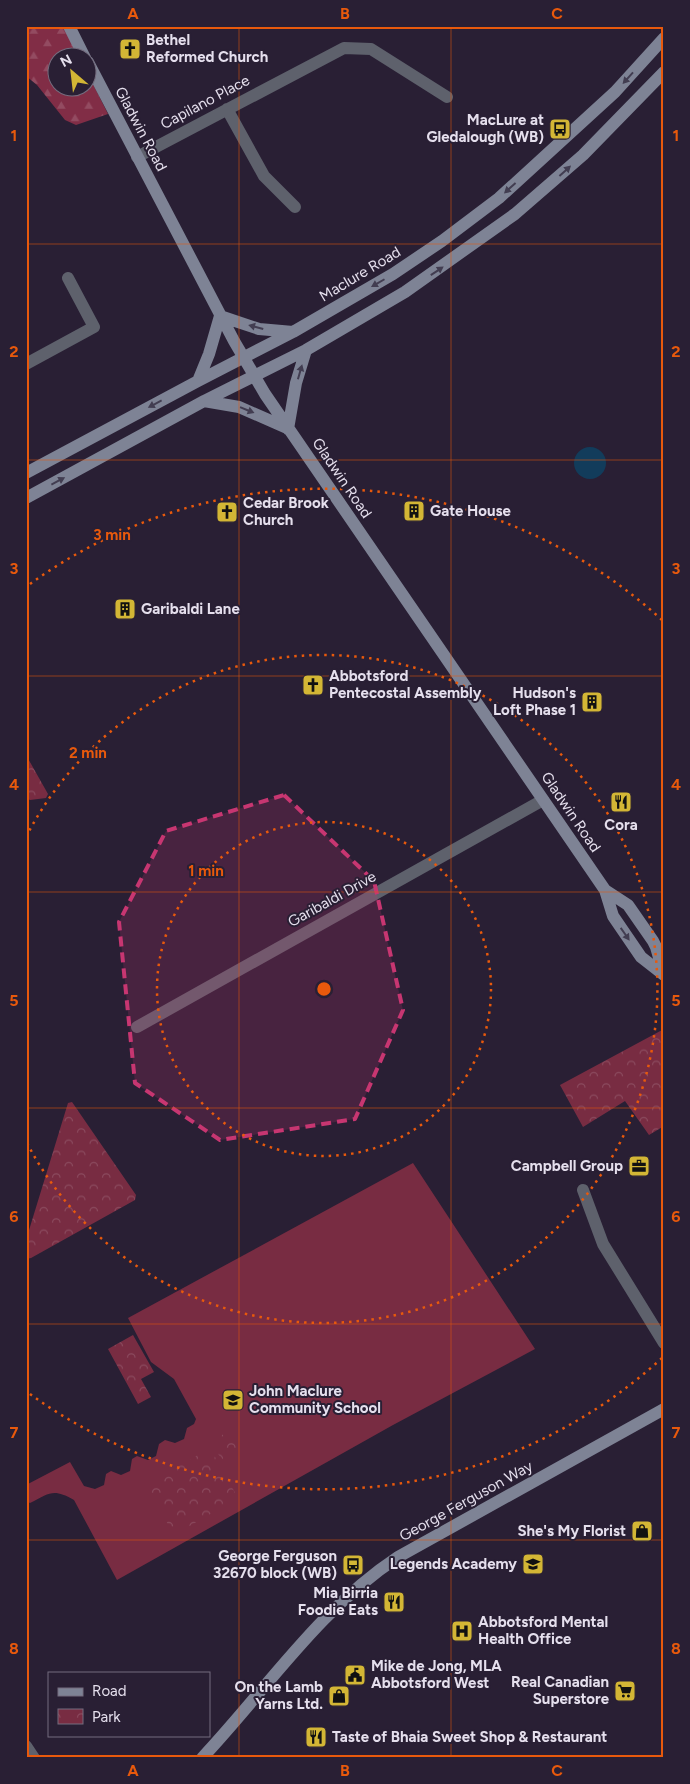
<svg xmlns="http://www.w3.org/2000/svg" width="690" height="1784" viewBox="0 0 690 1784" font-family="Figtree,sans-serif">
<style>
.grass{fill:#782c42}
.forest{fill:url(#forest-firs)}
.park{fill:url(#park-crowns)}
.water{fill:#123c5b}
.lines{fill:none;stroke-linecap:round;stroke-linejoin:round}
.minor{stroke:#5e616c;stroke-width:12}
.secondary{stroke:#7e8395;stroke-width:12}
.oneway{fill:#423d51}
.marked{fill:#c73671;fill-opacity:0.2;stroke:#c73671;stroke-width:4;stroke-dasharray:10 6;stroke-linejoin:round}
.grid{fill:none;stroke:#e8590c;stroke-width:1;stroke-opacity:0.55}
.ring{fill:none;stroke:#e8590c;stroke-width:2.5;stroke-dasharray:2.5 5}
.labels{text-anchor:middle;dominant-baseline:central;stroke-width:4;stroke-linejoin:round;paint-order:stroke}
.poi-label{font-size:15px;font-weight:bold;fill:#e5dfed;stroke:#291f34;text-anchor:start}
.street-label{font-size:15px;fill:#e5dfed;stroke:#291f34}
.centre{fill:#e8590c;stroke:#291f34;stroke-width:2.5}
.ring-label{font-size:15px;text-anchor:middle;font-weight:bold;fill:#e8590c;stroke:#291f34;stroke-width:4;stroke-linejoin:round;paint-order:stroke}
.neatline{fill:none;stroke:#e8590c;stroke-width:2}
.grid-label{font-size:16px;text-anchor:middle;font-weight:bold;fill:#e8590c}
</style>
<defs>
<pattern id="forest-firs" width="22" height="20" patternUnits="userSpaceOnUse" patternTransform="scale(1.25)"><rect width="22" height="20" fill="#812d46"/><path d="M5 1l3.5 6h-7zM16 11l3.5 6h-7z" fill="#934b61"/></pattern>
<pattern id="park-crowns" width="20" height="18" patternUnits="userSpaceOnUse" patternTransform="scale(1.25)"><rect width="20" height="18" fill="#782c42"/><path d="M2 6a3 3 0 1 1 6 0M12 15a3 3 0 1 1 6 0" fill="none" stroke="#8b4a5e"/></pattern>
</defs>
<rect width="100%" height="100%" fill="#291f34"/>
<!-- grass -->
<path class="grass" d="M413,1163L535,1349L393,1425L117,1580L74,1500C53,1488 50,1493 30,1503L26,1501V1485L70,1462L84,1486L95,1489L104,1485L106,1474L111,1471L121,1475L130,1471L132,1459L137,1456L148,1460L156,1456L159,1444L165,1440L175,1443L184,1439L187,1428L194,1424L196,1419L174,1379L151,1362L128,1318Z"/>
<!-- forest -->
<path class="forest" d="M26,26H63L79,57L58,58V88H88V74L108,114L76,125L65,120L37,85L26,76Z"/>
<!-- park -->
<path class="park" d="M26,755L48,794L46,798L30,800L26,798Z
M664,1029V1126L649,1135L625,1101L583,1127L560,1085Z
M72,1102L136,1195L135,1200L31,1258L26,1259V1240L68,1103Z
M133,1335L154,1372L141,1379L151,1397L138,1404L108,1349Z
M224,1433L239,1447L224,1461L212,1447Z
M210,1448L238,1498L174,1535L146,1485Z"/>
<!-- water -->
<path class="water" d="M574 463a16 16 0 1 1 32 0a16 16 0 1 1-32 0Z"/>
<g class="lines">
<!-- minor -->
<path class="minor" d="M227,109L264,176L295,207
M137,157L344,48L371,49L447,97
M26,364L94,327L68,278
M137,1027L543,800
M583,1190L603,1244L664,1343
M26,1746L34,1758"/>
<!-- secondary -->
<path class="secondary" d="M69,26L85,58
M88,62L234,341L265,394L605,890L613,916L641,957L664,975
M220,316L259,329L293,332
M198,381L209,354L220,316
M204,401L239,407L287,428
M288,429L296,383L306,350
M26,473L198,381L293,332L393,274L442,241L499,198L615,92L664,38
M26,498L204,401L306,350L405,292L515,214L583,155L664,72
M605,890L628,905L653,941L656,947L664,975
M202,1758C266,1690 319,1609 398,1557L664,1409"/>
</g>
<!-- one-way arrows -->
<defs><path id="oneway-solid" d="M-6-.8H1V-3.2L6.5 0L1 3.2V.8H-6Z" transform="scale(1.25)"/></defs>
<g class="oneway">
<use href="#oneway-solid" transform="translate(628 78) rotate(132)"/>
<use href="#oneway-solid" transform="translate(565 171) rotate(-42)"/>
<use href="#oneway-solid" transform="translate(510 188) rotate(138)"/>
<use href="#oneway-solid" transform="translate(437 271) rotate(-34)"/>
<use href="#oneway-solid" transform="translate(378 283) rotate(150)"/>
<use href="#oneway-solid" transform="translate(256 327) rotate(-165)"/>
<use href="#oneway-solid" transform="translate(300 372) rotate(-74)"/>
<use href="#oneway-solid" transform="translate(155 404) rotate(152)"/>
<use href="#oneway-solid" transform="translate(247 410) rotate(22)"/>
<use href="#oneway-solid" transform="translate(58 481) rotate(-28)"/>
<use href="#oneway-solid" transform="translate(625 934) rotate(55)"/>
</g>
<!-- marked area -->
<path class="marked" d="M284,795L374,881L403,1010L355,1119L220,1140L135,1083L119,922L166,831Z"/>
<!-- grid -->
<path class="grid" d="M239,26V1758M451,26V1758M26,244H664M26,460H664M26,676H664M26,892H664M26,1108H664M26,1324H664M26,1540H664"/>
<!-- distance rings -->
<g class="ring">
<circle cx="324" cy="989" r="167"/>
<path d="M26 837A334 334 0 1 1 26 1141"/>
<path d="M662 1358A501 501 0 0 1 30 1394M30 584A501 501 0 0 1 662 620"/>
</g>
<!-- icons -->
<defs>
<g id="church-square" transform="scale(1.125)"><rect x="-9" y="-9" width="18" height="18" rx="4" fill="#d3b635" stroke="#291f34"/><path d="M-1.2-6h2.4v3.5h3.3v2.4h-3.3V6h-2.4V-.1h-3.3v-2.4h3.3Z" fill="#111"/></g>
<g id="bus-square" transform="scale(1.125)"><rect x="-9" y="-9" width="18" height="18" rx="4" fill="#d3b635" stroke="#291f34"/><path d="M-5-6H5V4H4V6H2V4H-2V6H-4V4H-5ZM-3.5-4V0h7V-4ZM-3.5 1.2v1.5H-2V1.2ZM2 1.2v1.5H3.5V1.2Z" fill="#111"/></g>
<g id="building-square" transform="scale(1.125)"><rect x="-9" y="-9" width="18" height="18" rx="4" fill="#d3b635" stroke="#291f34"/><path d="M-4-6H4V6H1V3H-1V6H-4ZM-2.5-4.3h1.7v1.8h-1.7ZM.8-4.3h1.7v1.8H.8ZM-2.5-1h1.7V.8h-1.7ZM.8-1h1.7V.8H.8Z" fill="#111"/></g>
<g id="restaurant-square" transform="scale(1.125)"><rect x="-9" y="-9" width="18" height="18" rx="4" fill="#d3b635" stroke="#291f34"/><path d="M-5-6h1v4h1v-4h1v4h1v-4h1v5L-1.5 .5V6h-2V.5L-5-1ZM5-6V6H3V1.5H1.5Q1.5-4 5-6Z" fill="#111"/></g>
<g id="office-square" transform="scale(1.125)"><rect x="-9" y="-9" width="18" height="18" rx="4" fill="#d3b635" stroke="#291f34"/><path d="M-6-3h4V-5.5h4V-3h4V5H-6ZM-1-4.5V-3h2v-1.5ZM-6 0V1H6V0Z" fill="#111"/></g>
<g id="school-square" transform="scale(1.125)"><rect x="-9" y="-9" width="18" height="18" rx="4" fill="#d3b635" stroke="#291f34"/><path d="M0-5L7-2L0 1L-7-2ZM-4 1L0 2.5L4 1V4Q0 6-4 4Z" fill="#111"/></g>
<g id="shop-square" transform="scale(1.125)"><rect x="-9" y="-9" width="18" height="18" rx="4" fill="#d3b635" stroke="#291f34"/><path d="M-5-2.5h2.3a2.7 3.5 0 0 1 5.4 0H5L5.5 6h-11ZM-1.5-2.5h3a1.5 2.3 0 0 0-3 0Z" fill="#111"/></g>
<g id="university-square" transform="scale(1.125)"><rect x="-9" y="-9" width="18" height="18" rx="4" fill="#d3b635" stroke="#291f34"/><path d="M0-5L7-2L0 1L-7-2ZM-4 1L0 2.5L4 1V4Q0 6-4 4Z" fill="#111"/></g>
<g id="hospital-square" transform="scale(1.125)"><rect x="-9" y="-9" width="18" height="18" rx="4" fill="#d3b635" stroke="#291f34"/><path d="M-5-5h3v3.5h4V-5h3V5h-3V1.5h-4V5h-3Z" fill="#111"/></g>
<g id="civic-square" transform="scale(1.125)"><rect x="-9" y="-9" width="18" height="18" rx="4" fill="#d3b635" stroke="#291f34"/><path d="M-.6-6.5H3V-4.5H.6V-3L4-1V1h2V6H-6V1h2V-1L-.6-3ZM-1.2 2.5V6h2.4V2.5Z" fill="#111"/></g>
<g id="supermarket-square" transform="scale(1.125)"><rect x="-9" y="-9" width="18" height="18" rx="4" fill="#d3b635" stroke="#291f34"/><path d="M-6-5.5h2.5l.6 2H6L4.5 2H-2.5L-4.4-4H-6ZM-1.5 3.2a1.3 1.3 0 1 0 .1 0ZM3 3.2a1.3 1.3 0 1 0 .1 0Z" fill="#111"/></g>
</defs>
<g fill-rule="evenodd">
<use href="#church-square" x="130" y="49"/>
<use href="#bus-square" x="560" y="129"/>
<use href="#building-square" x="414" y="511"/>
<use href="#church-square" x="227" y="512"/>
<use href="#building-square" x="125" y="609"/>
<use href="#church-square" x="313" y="685"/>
<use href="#building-square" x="592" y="702"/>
<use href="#restaurant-square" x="621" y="802"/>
<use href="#office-square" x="639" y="1166"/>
<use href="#school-square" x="233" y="1400"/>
<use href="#shop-square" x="642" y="1531"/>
<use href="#university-square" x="533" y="1564"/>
<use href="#bus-square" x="353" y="1565"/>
<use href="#restaurant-square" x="394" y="1602"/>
<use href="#hospital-square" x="462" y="1631"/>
<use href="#civic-square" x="355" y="1675"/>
<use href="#supermarket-square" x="625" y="1691"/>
<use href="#shop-square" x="339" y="1696"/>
<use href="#restaurant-square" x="316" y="1737"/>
</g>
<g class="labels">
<!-- poi labels -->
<g class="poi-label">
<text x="146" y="40">Bethel<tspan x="146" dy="17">Reformed Church</tspan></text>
<text x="544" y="120" text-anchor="end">MacLure at<tspan x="544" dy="17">Gledalough (WB)</tspan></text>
<text x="243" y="503">Cedar Brook<tspan x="243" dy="17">Church</tspan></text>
<text x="430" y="511">Gate House</text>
<text x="141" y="609">Garibaldi Lane</text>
<text x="329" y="676">Abbotsford<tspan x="329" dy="17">Pentecostal Assembly</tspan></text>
<text x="576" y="693" text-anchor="end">Hudson's<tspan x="576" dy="17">Loft Phase 1</tspan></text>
<text x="621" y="825" text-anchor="middle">Cora</text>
<text x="623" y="1166" text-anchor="end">Campbell Group</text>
<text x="249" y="1391">John Maclure<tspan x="249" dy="17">Community School</tspan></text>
<text x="626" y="1531" text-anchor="end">She's My Florist</text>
<text x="337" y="1556" text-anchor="end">George Ferguson<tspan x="337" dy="17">32670 block (WB)</tspan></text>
<text x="517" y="1564" text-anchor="end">Legends Academy</text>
<text x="378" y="1593" text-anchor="end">Mia Birria<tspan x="378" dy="17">Foodie Eats</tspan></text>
<text x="478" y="1622">Abbotsford Mental<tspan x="478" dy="17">Health Office</tspan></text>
<text x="371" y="1666">Mike de Jong, MLA<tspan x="371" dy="17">Abbotsford West</tspan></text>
<text x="609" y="1682" text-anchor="end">Real Canadian<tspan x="609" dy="17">Superstore</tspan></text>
<text x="323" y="1687" text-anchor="end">On the Lamb<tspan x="323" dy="17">Yarns Ltd.</tspan></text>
<text x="332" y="1737">Taste of Bhaia Sweet Shop &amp; Restaurant</text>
</g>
<!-- street labels -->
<g class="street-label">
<text transform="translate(205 102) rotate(-28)">Capilano Place</text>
<text transform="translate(141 129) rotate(62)">Gladwin Road</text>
<text transform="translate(360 274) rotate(-31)">Maclure Road</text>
<text transform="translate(342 478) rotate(56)">Gladwin Road</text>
<text transform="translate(571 812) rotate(56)">Gladwin Road</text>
<text transform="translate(332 899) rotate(-29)">Garibaldi Drive</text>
<text transform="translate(466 1501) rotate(-29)">George Ferguson Way</text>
</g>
</g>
<circle cx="324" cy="989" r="8" class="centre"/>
<g class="ring-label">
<text x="112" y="540">3 min</text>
<text x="88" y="758">2 min</text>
<text x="206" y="876">1 min</text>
</g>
<!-- border -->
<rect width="690" height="1784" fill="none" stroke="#291f34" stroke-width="55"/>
<!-- legend -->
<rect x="48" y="1672" width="162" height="65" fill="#291f34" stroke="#746c7e"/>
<rect x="58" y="1688" width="25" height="8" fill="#7e8395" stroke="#746c7e"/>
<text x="92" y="1696" font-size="15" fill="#e5dfed">Road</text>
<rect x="58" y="1709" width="25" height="15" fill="url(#park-crowns)" stroke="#746c7e"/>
<text x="92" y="1722" font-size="15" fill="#e5dfed">Park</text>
<!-- north arrow -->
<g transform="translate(72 72) rotate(332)"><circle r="24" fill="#291f34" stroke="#746c7e"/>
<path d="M0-4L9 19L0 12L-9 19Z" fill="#d3b635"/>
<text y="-8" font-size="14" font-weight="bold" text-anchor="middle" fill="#e5dfed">N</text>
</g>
<rect x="28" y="28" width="634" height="1728" class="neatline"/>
<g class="grid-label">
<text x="133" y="19">A</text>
<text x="345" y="19">B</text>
<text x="557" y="19">C</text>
<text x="14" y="141">1</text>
<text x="676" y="141">1</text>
<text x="14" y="357">2</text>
<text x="676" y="357">2</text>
<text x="14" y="574">3</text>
<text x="676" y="574">3</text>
<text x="14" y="790">4</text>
<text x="676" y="790">4</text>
<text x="14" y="1006">5</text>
<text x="676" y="1006">5</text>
<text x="14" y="1222">6</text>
<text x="676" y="1222">6</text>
<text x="14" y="1438">7</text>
<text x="676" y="1438">7</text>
<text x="14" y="1654">8</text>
<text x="676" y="1654">8</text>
<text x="133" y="1776">A</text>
<text x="345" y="1776">B</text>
<text x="557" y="1776">C</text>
</g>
</svg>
